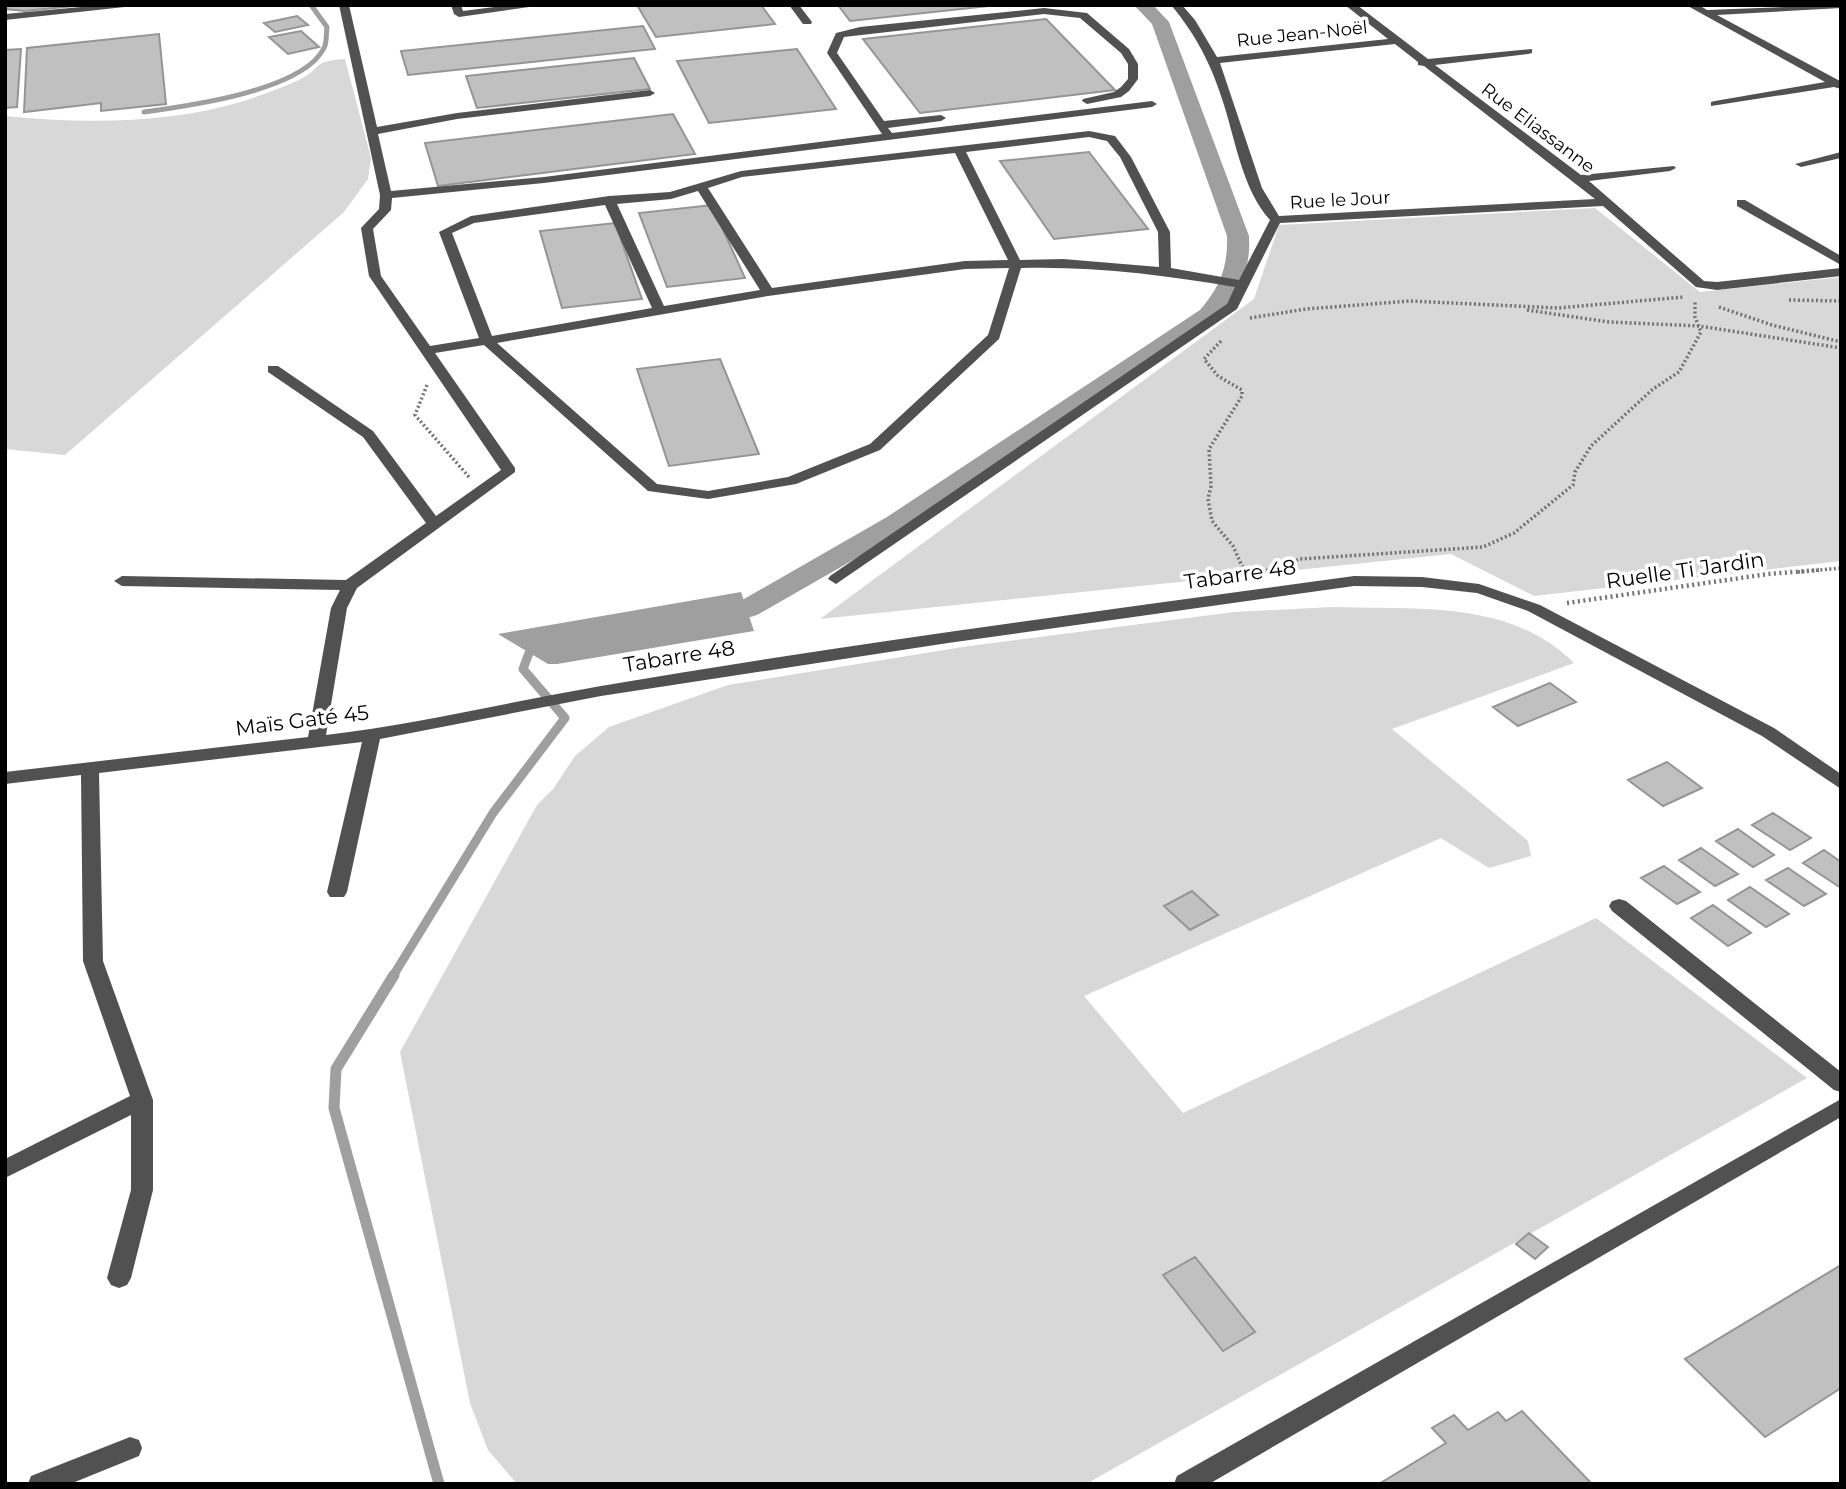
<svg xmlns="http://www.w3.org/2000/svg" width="1846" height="1489" viewBox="0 0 1846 1489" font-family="Montserrat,sans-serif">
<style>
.green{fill:#d8d8d8}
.water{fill:#9f9f9f}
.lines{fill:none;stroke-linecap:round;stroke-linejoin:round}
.stream-far2{stroke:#9f9f9f;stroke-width:5}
.stream-far1{stroke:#9f9f9f;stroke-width:9}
.stream{stroke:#9f9f9f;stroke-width:11}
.canal{fill:#9f9f9f;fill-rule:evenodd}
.building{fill:#c0c0c0;stroke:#959595;stroke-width:2}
.path-far1{stroke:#737373;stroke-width:3.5;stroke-dasharray:2 2.5;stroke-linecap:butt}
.path{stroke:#737373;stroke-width:4.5;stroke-dasharray:2 3.5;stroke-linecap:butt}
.minor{fill:#515151;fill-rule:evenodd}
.labels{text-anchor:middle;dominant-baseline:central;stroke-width:7;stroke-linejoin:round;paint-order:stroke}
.far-street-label{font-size:18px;fill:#000;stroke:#fff}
.street-label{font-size:21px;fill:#000;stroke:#fff}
</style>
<rect width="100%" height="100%" fill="#fff"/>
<!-- green -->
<path class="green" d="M345,59L371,158L368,179L344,212L65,455L5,449V116C85,124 167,124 244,101C262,95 282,88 299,80C323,68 311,61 345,59Z
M1595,208L1700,292L1841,277V561L1534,596L1451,554L820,619L1254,299L1279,225Z
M1332,607C1415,610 1510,599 1574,663L1392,729L1528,841L1531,856L1489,868L1441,838L1084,996L1183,1113L1596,918L1807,1078L1086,1484H517L488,1450L470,1403L400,1052L537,805L553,789L575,756L609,727L728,685L969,646L1234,612Z"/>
<!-- water -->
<path class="water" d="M741,592L754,631L557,664H548L498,634Z"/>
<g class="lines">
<!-- stream-far2 -->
<path class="stream-far2" d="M144,112C187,106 303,91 324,48C327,43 326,33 327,27L311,5"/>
<!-- stream-far1 -->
<path class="stream-far1" d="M393,976L493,813L565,718L523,669L529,653"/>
<!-- stream -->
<path class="stream" d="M394,975L336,1069L334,1108L439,1484"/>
<!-- canal -->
<path class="canal" d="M1134,5H1153L1169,22L1249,236C1251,271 1239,294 1216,320L907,529L757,615L747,618L737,615L733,609L737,603L887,517L1200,310C1220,287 1228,267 1227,236L1152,24Z"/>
</g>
<!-- building -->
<path class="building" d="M5,5H84L25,11L5,9Z
M637,5H761L775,24L656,37Z
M838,5H998L850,21Z
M297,16L308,25L275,32L264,23Z
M1046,19L1115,90L920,113L863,39Z
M643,26L655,49L408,75L401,51Z
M301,31L319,47L288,54L269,37Z
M159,34L166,104L101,111V103L24,112L27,48Z
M21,49L17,107L5,108V50Z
M797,49L836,109L709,123L677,61Z
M634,58L650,89L477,108L466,76Z
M673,114L695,154L438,186L425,143Z
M1089,152L1148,229L1054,239L1000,161Z
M712,205L745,278L667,287L639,213Z
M615,223L642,299L562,308L540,231Z
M720,359L759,454L669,466L637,369Z
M1550,683L1576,702L1518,726L1493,707Z
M1667,762L1702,788L1663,806L1628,780Z
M1773,813L1811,838L1790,850L1752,825Z
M1738,829L1774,855L1753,867L1716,841Z
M1701,848L1738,874L1715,886L1679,860Z
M1824,850L1841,862V888L1803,863Z
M1664,866L1700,892L1677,904L1641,878Z
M1788,868L1826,894L1804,906L1766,880Z
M1750,887L1789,914L1766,927L1728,900Z
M1192,891L1218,915L1190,930L1164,906Z
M1713,905L1751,933L1728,946L1691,918Z
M1529,1233L1548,1247L1535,1259L1516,1244Z
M1195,1257L1255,1332L1223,1351L1163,1275Z
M1841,1265V1388L1765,1437L1685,1359Z
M1522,1411L1592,1484H1379L1446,1443L1432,1428L1454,1415L1468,1430L1498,1412L1506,1421Z"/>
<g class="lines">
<!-- path-far1 -->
<path class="path-far1" d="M1789,300L1841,301
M1719,307L1772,325L1841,342
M1527,310L1609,322L1699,326L1841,348
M1250,318L1306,309L1410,301L1558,308L1684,297
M1221,341L1204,359L1218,376L1242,390V396L1209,449L1211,486L1208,499L1212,521L1233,546L1242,566L1252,572
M427,385L415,415L469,477
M1262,572L1300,559L1483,547L1514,533L1573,485L1575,472L1591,446L1653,389L1679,372L1701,332L1695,317V302
M1798,572L1841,568"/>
<!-- path -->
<path class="path" d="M1249,570L1257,574
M1258,573L1268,570
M1567,603L1768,574L1819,570"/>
<!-- minor -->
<path class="minor" d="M103,5H143L5,20V14Z
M339,5H349L377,127L457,113L650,90L655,93L650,96L457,119L378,134L391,191L544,177L882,134L827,53L836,33L860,27L1044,8L1087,13L1129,49L1138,64V79L1129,91L1121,97L1087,104L1082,101L1083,99L1114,92L1121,87L1128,79V64L1121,53L1080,18L1044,14L844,37L837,53L884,121L941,115L946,118L941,121L888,128L892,133L1152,101L1157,104L1152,107L544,183L392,198L391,210L373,229L381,276L430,346L479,338L439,232L471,216L609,196L670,192L741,171L1089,131L1115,136L1131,157L1170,232L1171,268L1239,280L1270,220C1243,190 1236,143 1224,105C1212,66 1197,36 1171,5H1182L1195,20L1217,57L1388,39L1345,5H1357L1428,59L1532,49V53L1528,54L1435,65L1581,175L1674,166L1676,168L1670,171L1589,181L1704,281L1717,282L1841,268V276L1717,290L1696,287L1603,206L1280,223L1237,309L836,584L828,579L830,576L1227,304L1235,287C1164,275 1094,266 1021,268L999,339L880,450L796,484L708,499L648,491L484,345L435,353L515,468V472L357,588L347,608L326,735C418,724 509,702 601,686C851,643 1103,611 1354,576L1422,577L1479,584L1540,605L1774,728L1841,774V789L1762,736L1528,611L1477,593L1422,587L1354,586L948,643L601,696L380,739L347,892L344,897H330L327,892L362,742L99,773L103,961L153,1100V1190L131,1278L127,1285L119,1288L111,1285L107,1278L131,1190V1115L5,1178V1159L130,1096L83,961L81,775L5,784V772L308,737L331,608L340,590L122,586L114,581L122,576L346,580L426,523L363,437L268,372V366H278L373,431L436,516L501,470L369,276L361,228L379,209L380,195ZM1395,44L1418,62V65L1424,66L1595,199L1279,216L1262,188L1220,63ZM1089,137L1107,141L1120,157L1158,232L1159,267L1063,259L1020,260L966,152ZM955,153L1008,260L965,261L772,288L708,188L742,177ZM698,191L760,290L664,306L617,204L671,199ZM605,205L652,308L492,336L452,233L474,223ZM1009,268L988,335L870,444L788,477L708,491L657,484L497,343L768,296L965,269Z
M451,5H461L463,11L510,5H543L459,17L454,14Z
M789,5H799L812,22L811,24H803Z
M1686,5H1699L1707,10L1841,5V8L1717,15L1840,81L1841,89L1834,87L1711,106V102L1715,101L1825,82Z
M1841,152V158L1801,167L1795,164Z
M1737,200H1745L1841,256V265L1737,206Z
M1619,899L1626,901L1841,1072V1092L1834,1090L1612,911L1609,906L1612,901Z
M1841,1099V1117L1209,1484H1174L1177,1476Z
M130,1437L139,1440L142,1448L139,1456L70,1484H28L31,1476Z"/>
</g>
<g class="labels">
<!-- far-street labels -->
<g class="far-street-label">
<text transform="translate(1302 34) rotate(-6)">Rue Jean-Noël</text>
<text transform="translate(1538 128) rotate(37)">Rue Eliassanne</text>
<text transform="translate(1340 200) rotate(-3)">Rue le Jour</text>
</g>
<!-- street labels -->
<g class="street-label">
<text transform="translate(1685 570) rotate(-8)">Ruelle Ti Jardin</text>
<text transform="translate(1240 574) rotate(-8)">Tabarre 48</text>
<text transform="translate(679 656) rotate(-9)">Tabarre 48</text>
<text transform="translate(302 720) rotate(-7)">Maïs Gaté 45</text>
</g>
</g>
<!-- border -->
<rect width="1846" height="1489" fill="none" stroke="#000000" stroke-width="14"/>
</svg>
